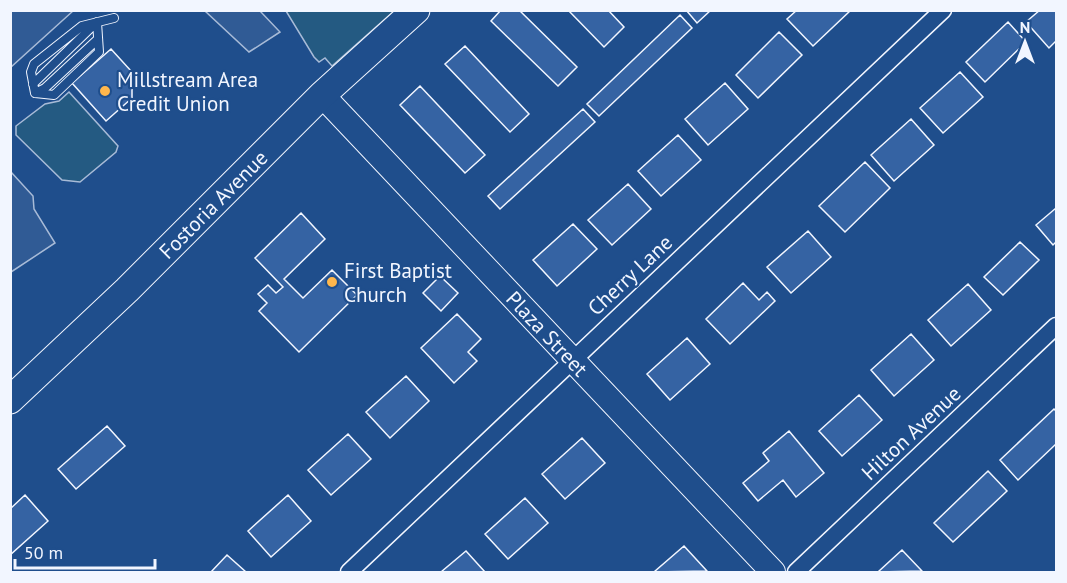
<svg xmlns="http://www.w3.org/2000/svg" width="1067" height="583" viewBox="0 0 1067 583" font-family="'PT Sans',sans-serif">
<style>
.green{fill:#245a82;stroke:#a8bbd7;stroke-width:1.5}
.parking{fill:#305b95;stroke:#a8bbd7;stroke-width:1.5}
.building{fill:#3563a3;stroke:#f2f6ff;stroke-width:1.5}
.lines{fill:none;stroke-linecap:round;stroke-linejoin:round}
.lane-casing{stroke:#f2f6ff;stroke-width:10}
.street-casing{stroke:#f2f6ff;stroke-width:19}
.secondary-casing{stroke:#f2f6ff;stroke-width:26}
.primary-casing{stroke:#f2f6ff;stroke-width:29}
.lane{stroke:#1f4e8c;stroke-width:8}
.street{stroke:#1f4e8c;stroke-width:16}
.secondary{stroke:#1f4e8c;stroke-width:24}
.primary{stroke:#1f4e8c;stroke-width:27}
.poi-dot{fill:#ffb74d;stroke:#1f4e8c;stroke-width:2}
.labels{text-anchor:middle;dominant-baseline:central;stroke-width:4.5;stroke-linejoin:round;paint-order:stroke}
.poi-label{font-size:21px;fill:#f2f6ff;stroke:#1f4e8c;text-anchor:start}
.street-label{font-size:21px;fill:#f2f6ff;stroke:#1f4e8c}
</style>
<rect width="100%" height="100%" fill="#1f4e8c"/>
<!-- green -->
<path class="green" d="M286,11H394L332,66L325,58L319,62L314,57Z
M69,92L118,146L116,152L80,182L62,180L16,135V126L45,104L59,101Z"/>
<!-- parking -->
<path class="parking" d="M11,10H73V11L11,67Z
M205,11H260L280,32L249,52Z
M11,172L33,196L34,209L55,243L11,272Z"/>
<!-- building -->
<path class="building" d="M501,10H519L577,67L558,86L491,21Z
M568,10H608L624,27L604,47Z
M686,10H711L697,23Z
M797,10H851L813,46L787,19Z
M1040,10H1056V41L1049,48L1026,22Z
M680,15L692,28L599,116L587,104Z
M1008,22L1026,42L985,82L966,62Z
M779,32L802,55L758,98L736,75Z
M465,46L529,114L510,132L445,64Z
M111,49L132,72V98L106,121L72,83Z
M960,72L983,97L943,133L920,108Z
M725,83L748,109L708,145L685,119Z
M420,86L485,155L465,173L400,105Z
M583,109L595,122L500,209L488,196Z
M911,119L934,145L894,181L871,155Z
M678,135L701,160L661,196L638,171Z
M865,162L890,188L845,232L819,206Z
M628,184L651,209L612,245L588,220Z
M1056,208V242L1053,245L1036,225Z
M301,213L325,239L284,279L303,298L332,270L357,295L299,352L259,311L267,303L258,294L268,285L276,293L283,287L255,258Z
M573,224L597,249L557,286L533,260Z
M808,231L831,257L791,293L767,267Z
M1020,242L1039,260L1003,295L984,277Z
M440,276L458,293L441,311L423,293Z
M743,283L759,300L767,292L775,301L730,344L706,319Z
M968,284L991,310L951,346L928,320Z
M457,314L481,339L468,352L477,361L454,383L421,348Z
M911,334L934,360L894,396L871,370Z
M687,338L710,364L670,400L647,374Z
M406,376L429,401L390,438L366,412Z
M859,395L882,420L842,456L819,431Z
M1054,409L1056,411V444L1018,480L1000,460Z
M107,426L125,446L76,489L58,469Z
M789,431L824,473L796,497L783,480L758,501L743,483L769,461L763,453Z
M348,434L371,459L331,495L308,470Z
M582,438L605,463L565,499L542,474Z
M988,471L1007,491L953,542L934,523Z
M25,495L48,521L10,555V509Z
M288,495L311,521L271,557L248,531Z
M525,498L548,523L508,559L485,534Z
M684,546L707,571L654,572Z
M902,550L922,571L878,572Z
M466,551L485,572H441Z
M227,555L246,572H211Z"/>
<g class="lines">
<!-- lane casing -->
<g class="lane-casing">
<path id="lane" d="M33,84L97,22
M35,93L31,72L34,64L82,26L114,18
M35,93L54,95L99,52L97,22
M35,93L45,88L98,39"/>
</g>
<!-- street casing -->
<g class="street-casing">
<path id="street" d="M349,572L943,10
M796,572L1056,326"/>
</g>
<!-- secondary casing -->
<g class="secondary-casing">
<g id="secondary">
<path id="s1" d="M322,95L773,572"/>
</g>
</g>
<!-- primary casing -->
<g class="primary-casing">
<g id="primary">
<path id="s2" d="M10,400L127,290L322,95L416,10"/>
</g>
</g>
<!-- lane -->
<use href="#lane" class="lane"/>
<!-- street -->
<use href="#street" class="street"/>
<!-- secondary -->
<use href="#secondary" class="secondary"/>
<!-- primary -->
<use href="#primary" class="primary"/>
</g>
<!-- markers -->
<g class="poi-dot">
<circle cx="105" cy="91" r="6"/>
<circle cx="332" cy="282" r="6"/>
</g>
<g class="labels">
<!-- poi labels -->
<g class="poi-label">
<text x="117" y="79">Millstream Area<tspan x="117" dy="24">Credit Union</tspan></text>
<text x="344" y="270">First Baptist<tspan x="344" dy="24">Church</tspan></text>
</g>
<!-- street labels -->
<g class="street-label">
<text stroke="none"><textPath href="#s2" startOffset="282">Fostoria Avenue</textPath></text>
<text transform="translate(630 275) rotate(-43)">Cherry Lane</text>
<text stroke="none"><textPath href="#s1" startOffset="328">Plaza Street</textPath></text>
<text transform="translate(911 433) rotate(-43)">Hilton Avenue</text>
</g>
</g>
<!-- border -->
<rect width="1067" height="583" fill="none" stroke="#f2f6ff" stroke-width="24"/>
<!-- north arrow -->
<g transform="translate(1025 42)" stroke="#1f4e8c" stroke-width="4.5" paint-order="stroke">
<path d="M0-4.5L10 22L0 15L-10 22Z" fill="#f2f6ff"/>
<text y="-9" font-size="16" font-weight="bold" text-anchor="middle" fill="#f2f6ff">N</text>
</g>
<!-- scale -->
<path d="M15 559v9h140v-9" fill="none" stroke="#f2f6ff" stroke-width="3"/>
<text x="24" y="559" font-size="18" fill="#f2f6ff" stroke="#1f4e8c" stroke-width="4.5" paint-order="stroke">50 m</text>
</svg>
